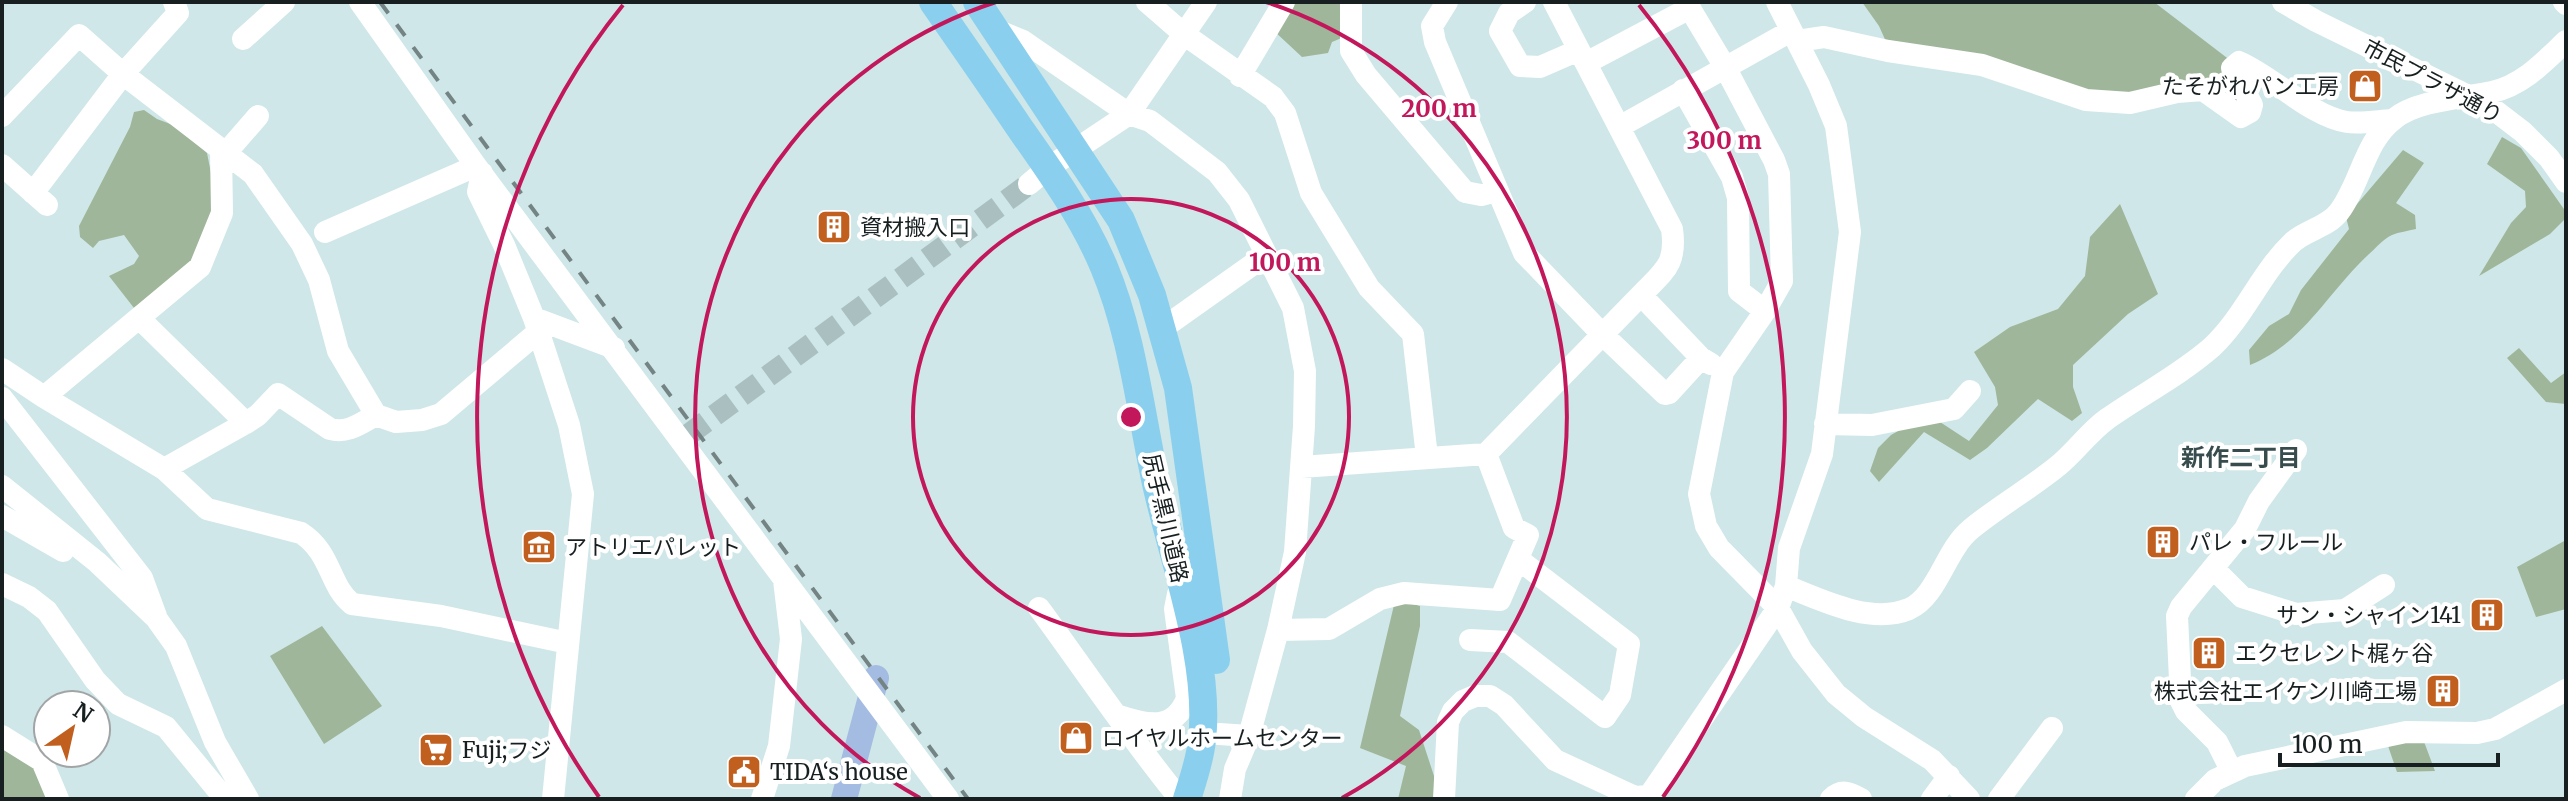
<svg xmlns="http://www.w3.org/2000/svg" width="2568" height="801" viewBox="0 0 2568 801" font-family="Merriweather,'Noto Sans JP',serif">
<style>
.green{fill:#9fb69a}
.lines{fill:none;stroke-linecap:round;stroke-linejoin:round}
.river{stroke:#a5bce2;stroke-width:26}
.minor-tunnel{stroke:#aabfc0;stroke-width:22;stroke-dasharray:22 11;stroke-linecap:butt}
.minor{stroke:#fff;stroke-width:22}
.major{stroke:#8ad0ee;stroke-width:28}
.rail{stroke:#748485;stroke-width:4;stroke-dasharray:14 14;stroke-linecap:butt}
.ring{fill:none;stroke:#c2185b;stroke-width:4}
.labels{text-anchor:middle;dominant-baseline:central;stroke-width:8;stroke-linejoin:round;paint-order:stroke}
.street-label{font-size:22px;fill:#171f20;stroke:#fff}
.poi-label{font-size:22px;fill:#171f20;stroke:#fff;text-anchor:start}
.neighbourhood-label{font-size:24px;font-weight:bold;fill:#384c4d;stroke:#fff}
.centre{fill:#c2185b;stroke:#fff;stroke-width:4}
.ring-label{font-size:24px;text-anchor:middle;font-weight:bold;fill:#c2185b;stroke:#fff;stroke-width:8;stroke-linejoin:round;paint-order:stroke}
</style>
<rect width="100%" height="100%" fill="#cfe7e8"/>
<!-- green -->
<path class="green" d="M1289,2H1344V37L1332,42L1328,53L1302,57L1273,30Z
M1862,2H2154L2252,77L2241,110L2177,89L2086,97L1888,46L1879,26Z
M144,110L157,119L173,125L207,153L213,183L214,215L196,260L134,308L109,276L134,264L139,256L124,235L99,241L93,248L80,237L79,226L130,127L134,112Z
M2502,137L2521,148L2566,212V218L2550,234L2479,276L2511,223L2526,207L2525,191L2487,164Z
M2403,150L2424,163L2396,203L2415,215L2416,229C2408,231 2399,232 2392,235C2383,239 2375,249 2368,255C2328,292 2303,344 2250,365L2249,350L2269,326L2289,314L2301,290L2349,229L2346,217Z
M2120,204L2158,294L2128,314L2073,365V387L2082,413L2072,421L2038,399L1987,448L1970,460L1924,432L1879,482L1870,471L1878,448L1891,435L1916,421L1940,422L1969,441L1998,405L1995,387L1974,352L2010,327L2058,309L2085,276L2090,237Z
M2519,348L2551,383L2566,372V404L2546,402L2507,358Z
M2566,540V609L2536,617L2517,567Z
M1402,601L1420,606V626L1400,716L1419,730L1434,776V799H1398L1406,766L1360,748L1394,605Z
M322,626L382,706L324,744L270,656Z
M2423,739L2435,771L2397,772L2387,743Z
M2,742L32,758L50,799H2Z"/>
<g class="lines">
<!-- river -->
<path class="river" d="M844,799L876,678"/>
<!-- minor-tunnel -->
<path class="minor-tunnel" d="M688,435L1029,184"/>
<!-- minor -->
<path class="minor" d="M174,2L178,13L123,74L253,174L302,244L319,280L338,351L376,415L396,422L422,420L441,414L537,333
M360,2L476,166L948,799
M1147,2L1185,35L1273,97L1285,113L1311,193L1369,288L1413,334L1427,457
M1351,2V51L1366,75L1465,192L1481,195L1496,191
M1447,2L1432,26L1435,42L1524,253L1602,334L1665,394L1669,393L1701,358
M1525,2L1509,13L1500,31L1520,66L1540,67L1579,50
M1686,2L1725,67L1774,160L1779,174L1782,281L1765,311L1723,372L1699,494L1706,526L1719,548L1778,608L1802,651L1836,694L1864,717L1932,760L1969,799
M2283,2L2316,21L2489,106L2523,132L2549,158L2566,182
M2564,2L2566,4
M996,30L1023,41L1129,114L1150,121L1217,172L1239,200L1293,308L1305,371L1304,426L1295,552L1278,630L1249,736L1235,769L1230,799
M243,39L284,2
M1797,41L1824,37L1888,51L1982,65L2086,100L2130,103L2177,92L2203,90L2241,117L2250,112L2252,105L2232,68L2239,62C2274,77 2310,116 2347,122C2361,124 2377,121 2391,120
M1586,63L1690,8
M1240,76L1284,2
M1683,90L1732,177L1738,198L1739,291L1765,311
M2,116L79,35L123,74L33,193
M1619,127L1791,31
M225,154L258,116
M2,165L47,205
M482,173L478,192L504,245L534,318L569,425L583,494L553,799
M1029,184L1048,168L1129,114L1206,2
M325,232L476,166
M1641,295L1701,358L1711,364
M139,318L246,423L164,469
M534,318L614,348
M1163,328L1266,255
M2,369L44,397L164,469L207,509L301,533C332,553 329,586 352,604L441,616L568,643
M44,397L200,267L222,213L221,151
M2,398L142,578L156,616
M246,423L258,415L278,394L330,429C348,434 361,423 376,415
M1825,424L1872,425L1954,409L1970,391
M1301,467L1486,454L1641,295C1664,271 1677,265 1672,229L1554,2
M2,486L97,562L156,618L176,646L215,742L248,799
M2,516L63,551
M2214,569L2242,597L2296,614L2345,610L2384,585
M2,584L29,597L47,611L95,680L118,704L166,727L225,799
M1786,586C1821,600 1871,625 1909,609C1938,596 1945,550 1971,529C1999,506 2031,488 2059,465C2076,451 2089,432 2107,419C2141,395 2180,375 2212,347C2245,316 2261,272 2293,242C2306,230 2328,227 2339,212C2360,185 2365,140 2394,119C2417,100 2464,98 2492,92C2523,85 2544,62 2566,41
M1039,608C1086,672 1130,738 1180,799
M1278,630L1329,629L1380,599L1404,593L1500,600L1528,535L1514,528L1486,454
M1470,640L1508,642L1605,717L1620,695L1629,644L1518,559
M1119,716C1146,725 1175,732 1187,698L1175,609L1178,594
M1219,734L1249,736
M2,736L42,761L58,799
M2231,770L2217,742L2186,711L2181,701L2177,616L2181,607L2245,529L2259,501L2296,450
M762,799L779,746L791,639L784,580
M1444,799L1448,722L1453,711L1463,701L1475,696H1490L1504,705L1555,760L1635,797L1649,796L1778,608L1786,586L1789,548L1822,454L1850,232L1836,126L1819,85L1777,2
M1831,799C1841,789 1849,792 1861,799
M1932,799L1949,776
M1999,799L2052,728
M2196,799L2215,780L2245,766L2406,732L2477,733L2495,729L2566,690"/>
<!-- major -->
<path class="major" d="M933,2C962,44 991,85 1019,127C1050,171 1083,217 1104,267C1132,334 1140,408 1155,479C1172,559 1211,658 1202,740C1200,760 1193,780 1187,799
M977,2L1121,220L1152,295L1178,388L1216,660"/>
<!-- rail -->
<path class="rail" d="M380,2L968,799"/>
</g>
<!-- distance rings -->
<g class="ring">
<circle cx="1131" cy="417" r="218"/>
<path d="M920 798A436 436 0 0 1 996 2M1266 2A436 436 0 0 1 1342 798"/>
<path d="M599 797A654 654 0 0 1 623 5M1639 5A654 654 0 0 1 1663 797"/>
</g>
<!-- icons -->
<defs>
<g id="shop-square" transform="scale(1.8)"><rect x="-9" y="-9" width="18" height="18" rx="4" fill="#c05f1e" stroke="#fff"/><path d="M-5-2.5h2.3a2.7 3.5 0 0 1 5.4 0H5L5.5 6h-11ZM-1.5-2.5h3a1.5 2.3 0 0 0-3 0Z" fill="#fff"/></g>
<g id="building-square" transform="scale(1.8)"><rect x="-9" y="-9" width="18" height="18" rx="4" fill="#c05f1e" stroke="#fff"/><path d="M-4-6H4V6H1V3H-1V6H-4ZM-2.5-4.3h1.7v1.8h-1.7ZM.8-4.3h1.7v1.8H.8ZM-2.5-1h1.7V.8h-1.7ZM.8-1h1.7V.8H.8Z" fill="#fff"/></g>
<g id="museum-square" transform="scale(1.8)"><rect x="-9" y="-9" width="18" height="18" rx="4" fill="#c05f1e" stroke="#fff"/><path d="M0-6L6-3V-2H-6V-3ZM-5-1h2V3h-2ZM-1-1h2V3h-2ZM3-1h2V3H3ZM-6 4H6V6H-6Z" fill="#fff"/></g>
<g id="supermarket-square" transform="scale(1.8)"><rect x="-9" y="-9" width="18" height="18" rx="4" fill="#c05f1e" stroke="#fff"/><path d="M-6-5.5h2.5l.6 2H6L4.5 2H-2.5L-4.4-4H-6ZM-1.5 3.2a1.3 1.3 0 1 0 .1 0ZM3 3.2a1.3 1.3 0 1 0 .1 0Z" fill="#fff"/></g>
<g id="civic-square" transform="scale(1.8)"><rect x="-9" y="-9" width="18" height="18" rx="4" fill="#c05f1e" stroke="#fff"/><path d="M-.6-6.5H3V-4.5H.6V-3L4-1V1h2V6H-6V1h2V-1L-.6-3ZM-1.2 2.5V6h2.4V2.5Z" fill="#fff"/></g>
</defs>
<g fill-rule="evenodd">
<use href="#shop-square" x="2365" y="86"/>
<use href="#building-square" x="834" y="227"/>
<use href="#building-square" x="2163" y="542"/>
<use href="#museum-square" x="539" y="547"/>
<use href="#building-square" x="2487" y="615"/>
<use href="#building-square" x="2209" y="653"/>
<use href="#building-square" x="2443" y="691"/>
<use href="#shop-square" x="1076" y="738"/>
<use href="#supermarket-square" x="436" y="750"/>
<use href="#civic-square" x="744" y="772"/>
</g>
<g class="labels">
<!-- street labels -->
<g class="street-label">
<text transform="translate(2433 81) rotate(28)">市民プラザ通り</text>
<text transform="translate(1166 518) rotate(77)">尻手黒川道路</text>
</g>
<!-- poi labels -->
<g class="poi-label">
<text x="2339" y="86" text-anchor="end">たそがれパン工房</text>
<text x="860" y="227">資材搬入口</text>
<text x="2189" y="542">パレ・フルール</text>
<text x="565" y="547">アトリエパレット</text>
<text x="2461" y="615" text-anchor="end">サン・シャイン141</text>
<text x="2235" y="653">エクセレント梶ヶ谷</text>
<text x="2417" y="691" text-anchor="end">株式会社エイケン川崎工場</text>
<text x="1102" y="738">ロイヤルホームセンター</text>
<text x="462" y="750">Fuji;フジ</text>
<text x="770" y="772">TIDA‘s house</text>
</g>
<!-- neighbourhood labels -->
<g class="neighbourhood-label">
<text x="2241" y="457">新作二丁目</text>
</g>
</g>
<circle cx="1131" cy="417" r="12" class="centre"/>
<g class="ring-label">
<text x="1439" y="117">200 m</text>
<text x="1724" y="149">300 m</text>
<text x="1285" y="271">100 m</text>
</g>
<!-- border -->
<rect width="2568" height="801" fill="none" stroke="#171f20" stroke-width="8"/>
<!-- north arrow -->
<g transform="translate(72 729) rotate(34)"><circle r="38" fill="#ffffff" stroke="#a2a5a6" stroke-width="2"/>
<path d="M0-6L14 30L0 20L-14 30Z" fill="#c05f1e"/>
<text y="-12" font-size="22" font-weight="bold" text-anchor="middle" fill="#171f20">N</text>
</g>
<!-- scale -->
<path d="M2280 753v12h218v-12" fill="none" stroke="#171f20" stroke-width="4"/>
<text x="2292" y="753" font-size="24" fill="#171f20" stroke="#ffffff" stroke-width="6" paint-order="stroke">100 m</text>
</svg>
